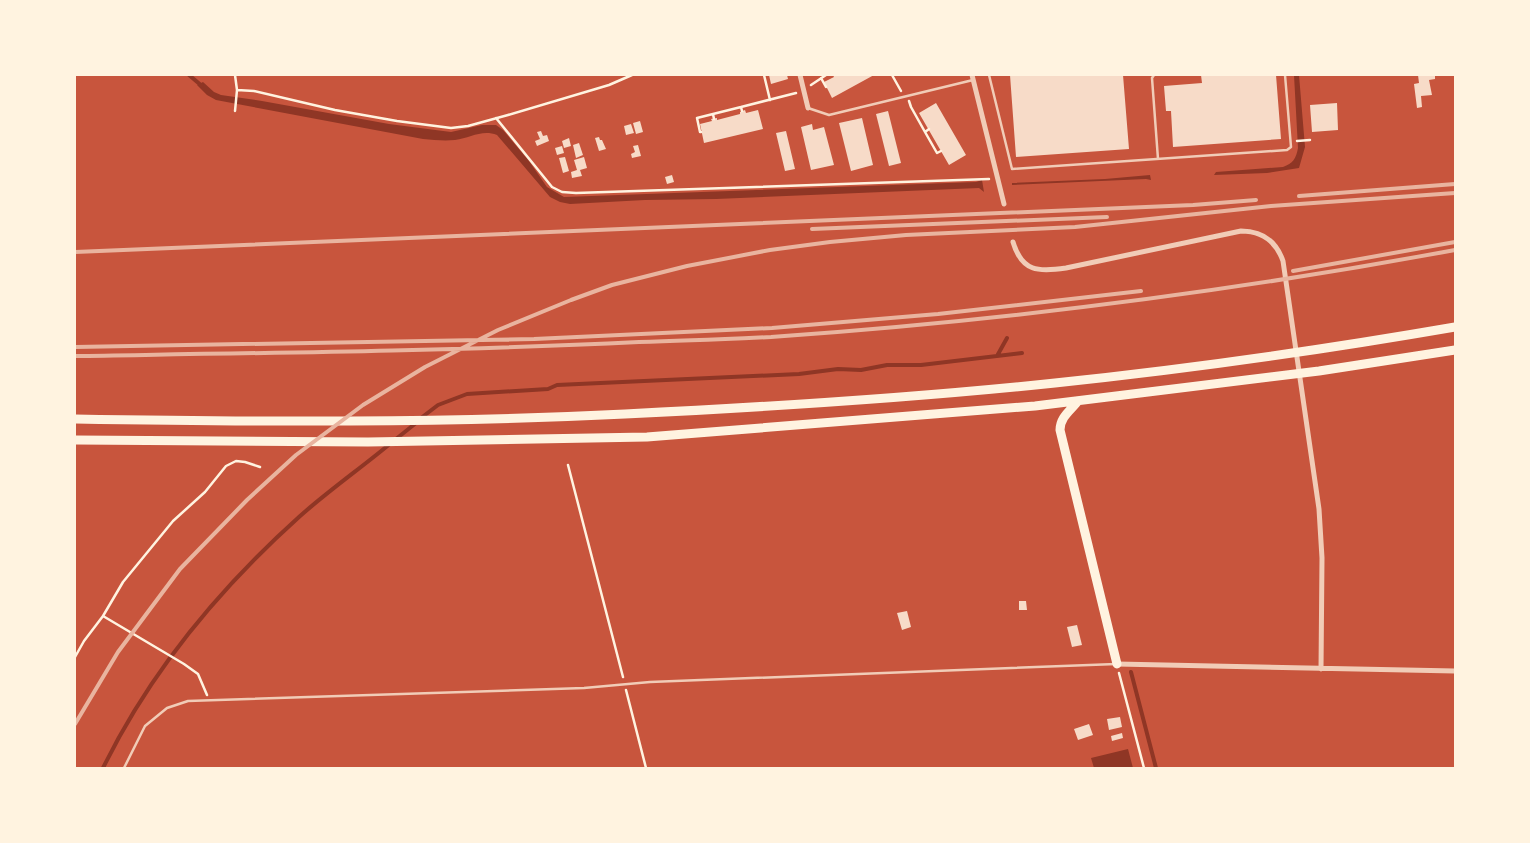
<svg xmlns="http://www.w3.org/2000/svg" width="1530" height="843" viewBox="0 0 1530 843" font-family="'Playfair Display',serif">
<style>
.water{fill:#8f3625}
.lines{fill:none;stroke-linecap:round;stroke-linejoin:round}
.stream{stroke:#8f3625;stroke-width:4}
.building{fill:#f7dbc8}
.path{stroke:#fff3e0;stroke-width:2.5}
.service{stroke:#f1ccb7;stroke-width:2.5}
.minor{stroke:#f1ccb7;stroke-width:5}
.trunk{stroke:#fff3e0;stroke-width:9}
.rail{stroke:#e9b49f;stroke-width:4}
</style>
<rect width="100%" height="100%" fill="#c8553d"/>
<!-- water -->
<path class="water" d="M1294,75H1299L1305,147L1299,168L1267,173L1214,175L1216,172L1283,167C1293,163 1296,159 1298,148Z
M203,82L214,92L221,95L262,101L389,124L451,132L482,125H496L503,130L529,161L547,187L564,197L976,182L982,180L984,192L979,188L716,199L645,200L570,204L560,202L550,197L497,135C482,129 470,138 455,140C444,141 434,140 423,139L216,100L207,95L197,85Z
M1150,175L1151,180L1146,179L1012,185V183L1105,179Z
M1128,749L1133,768H1094L1091,758Z"/>
<g class="lines">
<!-- stream -->
<path class="stream" d="M189,75L202,86
M997,356L1007,338
M421,418L438,405L467,394L548,389L557,385L799,374L838,369L861,370L887,365H921L1022,353
M396,439L416,423
M1131,672L1156,768
M103,768C150,672 220,588 299,517C328,491 361,468 391,443"/>
</g>
<!-- building -->
<path class="building" d="M769,75H787L788,79L771,84Z
M833,75H874L832,98L824,82L834,77Z
M1010,75H1123L1129,149L1016,157Z
M1201,75H1276L1281,139L1173,147L1171,111H1166L1164,86L1202,83Z
M1418,75H1435V79L1429,80L1432,95L1421,96L1422,107L1417,108L1414,84L1419,83Z
M936,103L966,155L949,165L919,113Z
M1337,103L1338,130L1312,132L1310,105Z
M745,110L746,113L758,110L763,129L704,143L700,124L712,121L711,119L717,118V120L740,114V112Z
M888,111L901,163L889,166L876,114Z
M862,118L873,165L851,171L839,123Z
M640,121L643,132L636,134L633,123Z
M631,124L634,133L626,135L624,126Z
M812,124L813,130L824,127L834,165L811,170L801,127Z
M541,131L543,136L547,135L549,141L537,146L535,141L540,139L537,132Z
M786,131L795,169L785,171L776,133Z
M599,137L600,140H602L606,149L599,151L595,138Z
M569,138L571,146L564,148L562,141Z
M579,143L583,155L576,158L573,145Z
M638,145L641,156L632,158L631,154L635,152L633,146Z
M562,146L564,153L557,155L555,148Z
M565,157L569,171L563,173L559,158Z
M584,157L587,168L580,170L582,176L572,178L571,172L577,170L574,160Z
M672,175L674,182L667,184L665,177Z
M1019,601H1026L1027,610H1019Z
M907,611L911,627L902,630L897,613Z
M1077,625L1082,645L1072,647L1067,627Z
M1120,717L1122,727L1109,730L1107,719Z
M1089,724L1093,735L1078,740L1074,729Z
M1122,733L1123,738L1112,741L1111,736Z"/>
<g class="lines">
<!-- path -->
<path class="path" d="M764,75L770,100
M892,75L901,91
M821,78L826,87
M811,85L826,75
M237,90L254,91L335,110L397,121L451,128L468,126L508,115L609,85L632,75
M909,101L911,107L925,132L929,129
M235,111L237,90L235,75
M742,111L741,107L796,93
M496,118L552,187L562,192L576,193L989,179
M714,119L713,114L741,107
M701,132H700L697,118L713,114
M925,132L937,153L941,151
M1297,141L1310,140
M568,465L623,677
M103,616L123,582L173,521L205,492L226,466L236,461L245,462L260,467
M75,657L84,641L103,616L184,664L198,674L207,695
M1119,673L1144,768
M626,690L646,768"/>
<!-- service -->
<path class="service" d="M989,75L1012,169L1287,150L1291,147L1285,75
M1154,75L1152,78L1158,159
M808,108L829,115L973,80
M124,768L145,726L167,708L188,701L584,688L650,682L1116,664"/>
<!-- minor -->
<path class="minor" d="M800,75L808,108
M972,75L1004,204
M1013,242C1022,272 1038,272 1066,268L1241,231C1262,231 1276,241 1283,261L1319,509L1322,558L1321,669
M1117,664L1455,671"/>
<!-- trunk -->
<path class="trunk" d="M1078,401C1071,410 1060,417 1060,430L1117,664
M75,419C257,422 443,423 625,414C768,407 912,398 1055,383C1189,369 1322,350 1455,327
M75,440L368,442L647,437L1035,406L1319,371L1455,350"/>
<!-- rail -->
<path class="rail" d="M1299,196L1455,184
M812,229L1107,217
M75,252L1193,205L1256,200
M1293,271L1455,242
M75,347L534,339L772,328L938,314L1141,291
M75,356C263,353 451,351 639,342C683,341 727,339 771,337C1000,321 1229,292 1455,250
M75,724L118,652L180,569L247,500L296,455L363,405L425,367L498,330L571,300L612,285L687,266L770,250L830,242L906,235L1075,227L1271,206L1455,193"/>
</g>
<!-- border -->
<rect width="1530" height="843" fill="none" stroke="#fff3e0" stroke-width="152"/>
</svg>
